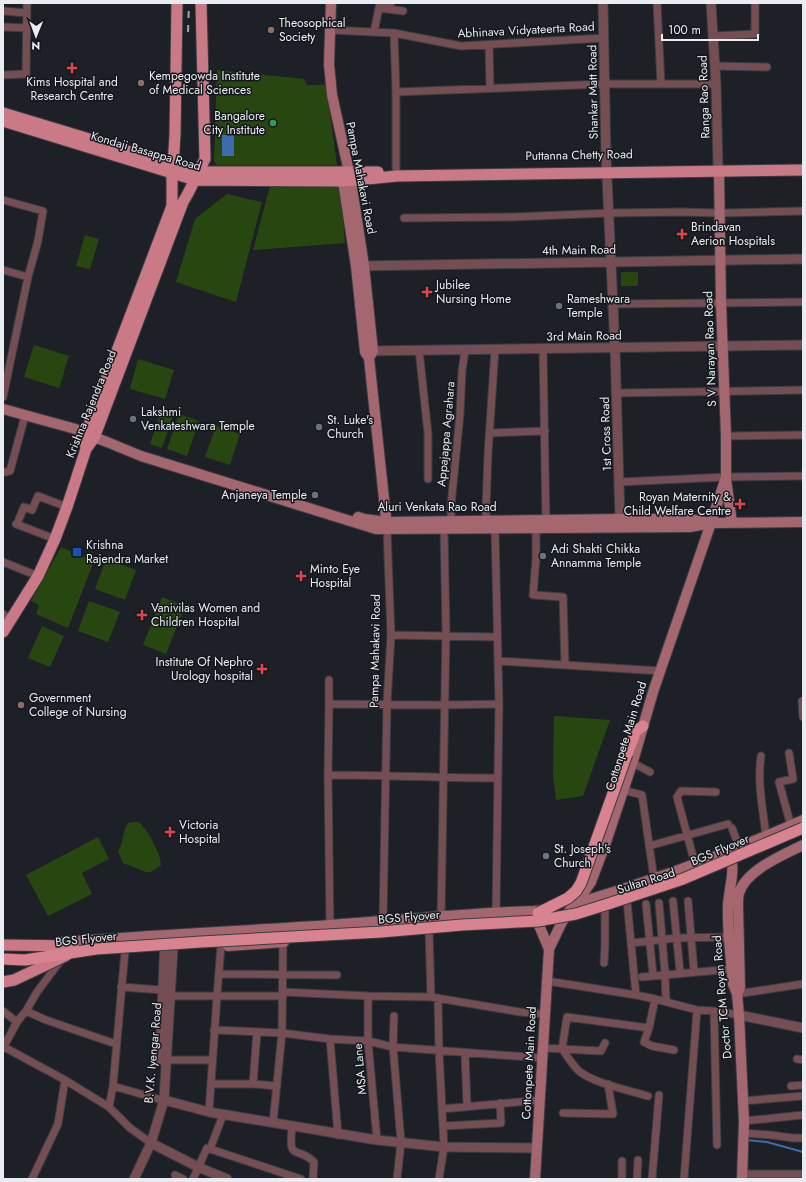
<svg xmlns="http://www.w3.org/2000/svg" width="806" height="1182" viewBox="0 0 806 1182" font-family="Jost,sans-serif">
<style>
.green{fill:#284710}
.water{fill:#3d6bad}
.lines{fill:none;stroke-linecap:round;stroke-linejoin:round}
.stream{stroke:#3d6bad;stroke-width:2}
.minor-casing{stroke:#3a3d42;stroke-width:9}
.tertiary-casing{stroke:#3a3d42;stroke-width:11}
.secondary-casing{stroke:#3a3d42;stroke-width:12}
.primary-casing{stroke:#3a3d42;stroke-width:13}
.trunk-casing{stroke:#3a3d42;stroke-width:13}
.minor{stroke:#754e53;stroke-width:7}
.tertiary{stroke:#754e53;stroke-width:9}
.secondary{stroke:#a46770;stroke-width:10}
.primary{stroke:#c97a86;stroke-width:11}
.trunk{stroke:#da8390;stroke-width:11}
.rail{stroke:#a1a4a9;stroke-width:2;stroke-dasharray:7 7;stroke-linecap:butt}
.primary-bridge-casing{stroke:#3a3d42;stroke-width:13;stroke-linecap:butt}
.trunk-bridge-casing{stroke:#3a3d42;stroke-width:13;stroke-linecap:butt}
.primary-bridge{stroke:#c97a86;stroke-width:11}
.trunk-bridge{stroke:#da8390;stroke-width:11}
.education-dot{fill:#8d6e63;stroke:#14171c;stroke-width:1.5}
.health-dot{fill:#e0444e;stroke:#14171c;stroke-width:1.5}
.leisure-dot{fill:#2e9e5b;stroke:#14171c;stroke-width:1.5}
.worship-dot{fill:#6b7280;stroke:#14171c;stroke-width:1.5}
.transit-dot{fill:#1a4fb4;stroke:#14171c;stroke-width:1.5}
.labels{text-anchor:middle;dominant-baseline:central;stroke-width:3;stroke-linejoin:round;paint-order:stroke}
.poi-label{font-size:12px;fill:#e9ecf0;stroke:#14171c;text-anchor:start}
.street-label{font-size:12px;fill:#e9ecf0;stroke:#14171c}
</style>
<rect width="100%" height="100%" fill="#1d2026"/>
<!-- green -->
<path class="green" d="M217,70L304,79L307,85H326L337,165H216L214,161Z
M270,186L340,187L345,243L253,250Z
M227,194L262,202L236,302L176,282L195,219Z
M85,235L99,239L90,269L76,266Z
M621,272H638V286H621Z
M34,345L69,356L59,388L24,377Z
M138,359L174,370L165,399L130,389Z
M162,408L174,413L162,448L150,444Z
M179,414L199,421L187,456L167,449Z
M216,426L240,434L230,465L205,457Z
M61,547L94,561L68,628L36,614L39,605L31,601Z
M106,559L136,570L125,600L95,589Z
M162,597L185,606L166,654L143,645Z
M89,601L120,612L108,642L78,631Z
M42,626L64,636L50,667L28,658Z
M554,716L610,720L583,796L556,800L553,775Z
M134,822H139C147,829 161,854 161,865L151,872H146L123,863L118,851C124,842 122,832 128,823Z
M98,837L109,859L82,873L92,894L48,916L26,875Z"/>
<!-- water -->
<path class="water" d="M222,135H234V156H222Z"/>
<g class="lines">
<!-- stream -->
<path class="stream" d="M746,1140L767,1142L803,1152"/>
<!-- minor casing -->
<g class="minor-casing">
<path id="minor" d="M385,3H391
M657,3L661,84
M379,8L403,11
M3,11L27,13
M3,27L27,28
M330,30L394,33L461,46L604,38
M374,32L380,3
M394,33L396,92V168L397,176
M714,36L755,34V3
M489,45L490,88
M715,66L767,67
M3,75L26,74L27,3
M396,92L605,84H716
M3,200L43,211L38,241L28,277L3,397
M404,218L513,217L609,213L681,212L720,213L803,211
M3,270L28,277
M612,304L803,302
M543,349L546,524
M419,350L428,434V479
M616,393L803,390
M490,433L545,431
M726,436L803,435
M3,472H6L10,471L25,416
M619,482L726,477L803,476
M451,520V505L460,414L462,371L465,350
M486,520V509L488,454L495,349
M16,524L55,539
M17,524L24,507L32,510L38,496L67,507
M495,529L499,704L496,913
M536,529V559L533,595L563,597L565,665
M3,562L38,576
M3,614L11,620
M391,635L497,637
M498,661L661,671
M802,701L803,717
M329,704V680
M789,753L793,779L779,782L791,826
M761,756C757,783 763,809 766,836
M633,763L650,772
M328,775C385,775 441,778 498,778
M623,790L642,795L654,879
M732,828L739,847
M649,846L728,824
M695,864L677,797L681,791L716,792
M627,901L636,995
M673,901L680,972
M688,901L694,971
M659,903L665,973
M646,904L653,975
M441,917L446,631L444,529
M383,921L387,704L391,635L387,530
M330,929L328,775L329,704L444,705L499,704
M429,930L431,997
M632,943L676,938L730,937
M604,963L605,944V909
M219,974L337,975
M665,975L666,1001
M642,977L732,969
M547,981L636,995L655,999L697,1010L714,1011L739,1015
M121,987L162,990
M283,992L368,996L431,997L520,1012L545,1014
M737,994L803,984
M167,996H283
M368,996V1041L377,1140
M438,998L439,1051L444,1147L439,1179
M655,999L649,1028L644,1042L652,1046L674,1050
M3,1011L17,1022
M26,1011L46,1020L116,1044
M714,1011L717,1145
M394,1016L393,1047L401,1142L397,1179
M214,1030L282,1033L330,1039L368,1041L393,1047L542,1058
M330,1039L338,1135
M4,1047L65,1080L109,1107L113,1086L125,951
M3,1048L17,1022L26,1011L37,992L61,960
M543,1048L601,1051L605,1043
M465,1053L467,1106
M797,1059L803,1060
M166,1060H212
M211,1084H253L277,1086
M253,1084L257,1032
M113,1086L158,1099
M791,1086L803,1085
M648,1096C628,1090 595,1084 579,1071C573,1066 567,1056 562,1049L567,1017L649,1028
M742,1101L803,1096
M109,1107L130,1128L151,1143
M442,1109L540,1100
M209,1112L217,996L221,946
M563,1113L613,1114L608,1084
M744,1121L803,1115
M273,1123L282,1033L283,942
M443,1126L501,1123L500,1103
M292,1127C288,1163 297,1145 314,1162L313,1179
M743,1133L771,1135L793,1138H803
M210,1149L223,1115
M622,1161V1179
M742,1174H803
M175,1175L183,1179
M32,1179L58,1124L65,1080
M193,1179L207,1148L301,1179
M637,1179L638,1160
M652,1179L659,1095
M684,1179L697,1010"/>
</g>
<!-- tertiary casing -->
<g class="tertiary-casing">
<path id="tertiary" d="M603,3L606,157L615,348L620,519
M711,3L716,84L718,166
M358,266L803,259
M366,351L803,345
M739,1015L803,1028
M160,1060L165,938
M164,1100L209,1112L377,1140L444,1147L537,1148
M151,1143L198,1167L227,1179
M134,1179L151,1143L164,1100L173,949L172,938"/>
</g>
<!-- secondary casing -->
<g class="secondary-casing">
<path id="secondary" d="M331,3L329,64L332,95L351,181L364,266L373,351L369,358
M343,181L356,266L365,352L369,358L387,527
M3,409L79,430L86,431
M79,430L86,434L107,442L141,456L376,529L690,527L711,523L803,522
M726,479L732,523
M358,517L364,519L387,522L620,519H689L705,522
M730,851C736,872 729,886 728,906C727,932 731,958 733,984L737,994L739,1015L744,1121L742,1179
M575,904C652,881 729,853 803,820
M538,923L549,949
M62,942C152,935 242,931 331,925C399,920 466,913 534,911L545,910
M228,946L284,942
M737,994L740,987L738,906C738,902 738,897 739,893C746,870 783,855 803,845
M535,1179L549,949L562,922L573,905L580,898L591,882L605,845L633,761L653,692L711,523L726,477V436L721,303L719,172"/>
</g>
<!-- primary casing -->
<g class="primary-casing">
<path id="primary" d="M3,113L109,145L173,166L198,172H378
M3,121L195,180L343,181L357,180L397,176L803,170
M86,449L85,439L90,422L172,206V174L173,166L175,135L177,3
M3,632L38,576L55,539L67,507L86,449L94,438L183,202C192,188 197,173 205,159L201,3"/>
</g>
<!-- trunk casing -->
<g class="trunk-casing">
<path id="trunk" d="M627,754L636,731L643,726"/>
</g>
<!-- minor -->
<use href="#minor" class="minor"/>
<!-- tertiary -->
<use href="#tertiary" class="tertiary"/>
<!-- secondary -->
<use href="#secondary" class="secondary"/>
<!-- primary -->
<use href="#primary" class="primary"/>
<!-- trunk -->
<use href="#trunk" class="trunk"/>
<!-- rail -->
<path class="rail" d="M188,32L189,3"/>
<!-- primary-bridge casing -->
<g class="primary-bridge-casing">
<path id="primary-bridge" d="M3,945L73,946
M3,982L14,980L67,955"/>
</g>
<!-- trunk-bridge casing -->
<g class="trunk-bridge-casing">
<path id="trunk-bridge" d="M538,913L568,898L576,891L581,883L627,754
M3,959L25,960L96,949L201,942L381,932L462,925L538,921L559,917L576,914L608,904L683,879L803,828"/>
</g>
<!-- primary-bridge -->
<use href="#primary-bridge" class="primary-bridge"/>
<!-- trunk-bridge -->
<use href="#trunk-bridge" class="trunk-bridge"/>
</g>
<!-- markers -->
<g class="education-dot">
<circle cx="271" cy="30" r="4"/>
<circle cx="141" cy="83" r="4"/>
<circle cx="21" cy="705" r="4"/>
</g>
<g class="health-dot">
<path d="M70 62h4v4h4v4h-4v4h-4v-4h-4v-4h4z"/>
<path d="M680 228h4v4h4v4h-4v4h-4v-4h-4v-4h4z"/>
<path d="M425 286h4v4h4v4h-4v4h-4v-4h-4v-4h4z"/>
<path d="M738 498h4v4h4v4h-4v4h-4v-4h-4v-4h4z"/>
<path d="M299 570h4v4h4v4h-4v4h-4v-4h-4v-4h4z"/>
<path d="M140 609h4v4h4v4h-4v4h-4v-4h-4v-4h4z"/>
<path d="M260 663h4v4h4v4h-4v4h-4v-4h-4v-4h4z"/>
<path d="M168 826h4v4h4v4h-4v4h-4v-4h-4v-4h4z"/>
</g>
<circle class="leisure-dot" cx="273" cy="123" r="4"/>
<g class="worship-dot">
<circle cx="559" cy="306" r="4"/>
<circle cx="133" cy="419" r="4"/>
<circle cx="319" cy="427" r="4"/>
<circle cx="315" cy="495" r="4"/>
<circle cx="543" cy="556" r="4"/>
<circle cx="546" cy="856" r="4"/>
</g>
<rect class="transit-dot" x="72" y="547" width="10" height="10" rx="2"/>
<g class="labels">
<!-- poi labels -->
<g class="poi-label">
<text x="279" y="23">Theosophical<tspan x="279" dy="14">Society</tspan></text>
<text x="149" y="76">Kempegowda Institute<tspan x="149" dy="14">of Medical Sciences</tspan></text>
<text x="72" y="82" text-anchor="middle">Kims Hospital and<tspan x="72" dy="14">Research Centre</tspan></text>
<text x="265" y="116" text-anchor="end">Bangalore<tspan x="265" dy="14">City Institute</tspan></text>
<text x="691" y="227">Brindavan<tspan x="691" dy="14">Aerion Hospitals</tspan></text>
<text x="436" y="285">Jubilee<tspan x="436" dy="14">Nursing Home</tspan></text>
<text x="567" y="299">Rameshwara<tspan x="567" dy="14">Temple</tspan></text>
<text x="141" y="412">Lakshmi<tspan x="141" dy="14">Venkateshwara Temple</tspan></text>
<text x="327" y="420">St. Luke's<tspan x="327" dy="14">Church</tspan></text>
<text x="307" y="495" text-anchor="end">Anjaneya Temple</text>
<text x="731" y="497" text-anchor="end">Royan Maternity &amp;<tspan x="731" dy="14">Child Welfare Centre</tspan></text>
<text x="86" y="545">Krishna<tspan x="86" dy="14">Rajendra Market</tspan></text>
<text x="551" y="549">Adi Shakti Chikka<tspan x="551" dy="14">Annamma Temple</tspan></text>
<text x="310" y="569">Minto Eye<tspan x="310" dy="14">Hospital</tspan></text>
<text x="151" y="608">Vanivilas Women and<tspan x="151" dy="14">Children Hospital</tspan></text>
<text x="253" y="662" text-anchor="end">Institute Of Nephro<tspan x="253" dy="14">Urology hospital</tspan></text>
<text x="29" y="698">Government<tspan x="29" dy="14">College of Nursing</tspan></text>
<text x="179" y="825">Victoria<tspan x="179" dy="14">Hospital</tspan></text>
<text x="554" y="849">St. Joseph's<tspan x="554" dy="14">Church</tspan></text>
</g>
<!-- street labels -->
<g class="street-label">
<text transform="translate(526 30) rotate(-3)">Abhinava Vidyateerta Road</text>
<text transform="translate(593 92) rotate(-91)">Shankar Matt Road</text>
<text transform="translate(704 97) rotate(-92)">Ranga Rao Road</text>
<text transform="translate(146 151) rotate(16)">Kondaji Basappa Road</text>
<text transform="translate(579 155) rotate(-1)">Puttanna Chetty Road</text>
<text transform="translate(361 178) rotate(79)">Pampa Mahakavi Road</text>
<text transform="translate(579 250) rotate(-1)">4th Main Road</text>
<text transform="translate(584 336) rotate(-1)">3rd Main Road</text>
<text transform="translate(710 349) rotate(-92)">S V Narayan Rao Road</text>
<text transform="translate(91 404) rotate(-68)">Krishna Rajendra Road</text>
<text transform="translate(446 434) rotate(-85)">Appajappa Agrahara</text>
<text transform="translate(606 434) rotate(-92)">1st Cross Road</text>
<text x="437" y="507">Aluri Venkata Rao Road</text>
<text transform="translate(375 651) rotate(-89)">Pampa Mahakavi Road</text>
<text transform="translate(626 736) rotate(-73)">Cottonpete Main Road</text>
<text transform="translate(720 850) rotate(-23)">BGS Flyover</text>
<text transform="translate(646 881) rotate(-18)">Sultan Road</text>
<text transform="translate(409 917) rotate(-5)">BGS Flyover</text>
<text transform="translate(86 939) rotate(-6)">BGS Flyover</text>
<text transform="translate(722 997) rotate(-95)">Doctor TCM Royan Road</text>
<text transform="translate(153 1053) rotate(-85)">B.V.K. Iyengar Road</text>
<text transform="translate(529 1063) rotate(-87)">Cottonpete Main Road</text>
<text transform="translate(360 1069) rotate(-95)">MSA Lane</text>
</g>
</g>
<!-- border -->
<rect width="806" height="1182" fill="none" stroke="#e9ecf0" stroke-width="8"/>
<!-- north arrow -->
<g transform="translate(36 36) rotate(181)" stroke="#14171c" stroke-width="3" paint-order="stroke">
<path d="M0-3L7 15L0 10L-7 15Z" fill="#e9ecf0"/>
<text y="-6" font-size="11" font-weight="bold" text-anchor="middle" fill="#e9ecf0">N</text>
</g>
<!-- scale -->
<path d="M662 34v6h96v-6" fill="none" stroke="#e9ecf0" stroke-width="2"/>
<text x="668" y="34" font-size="12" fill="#e9ecf0" stroke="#14171c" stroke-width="3" paint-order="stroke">100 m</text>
</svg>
